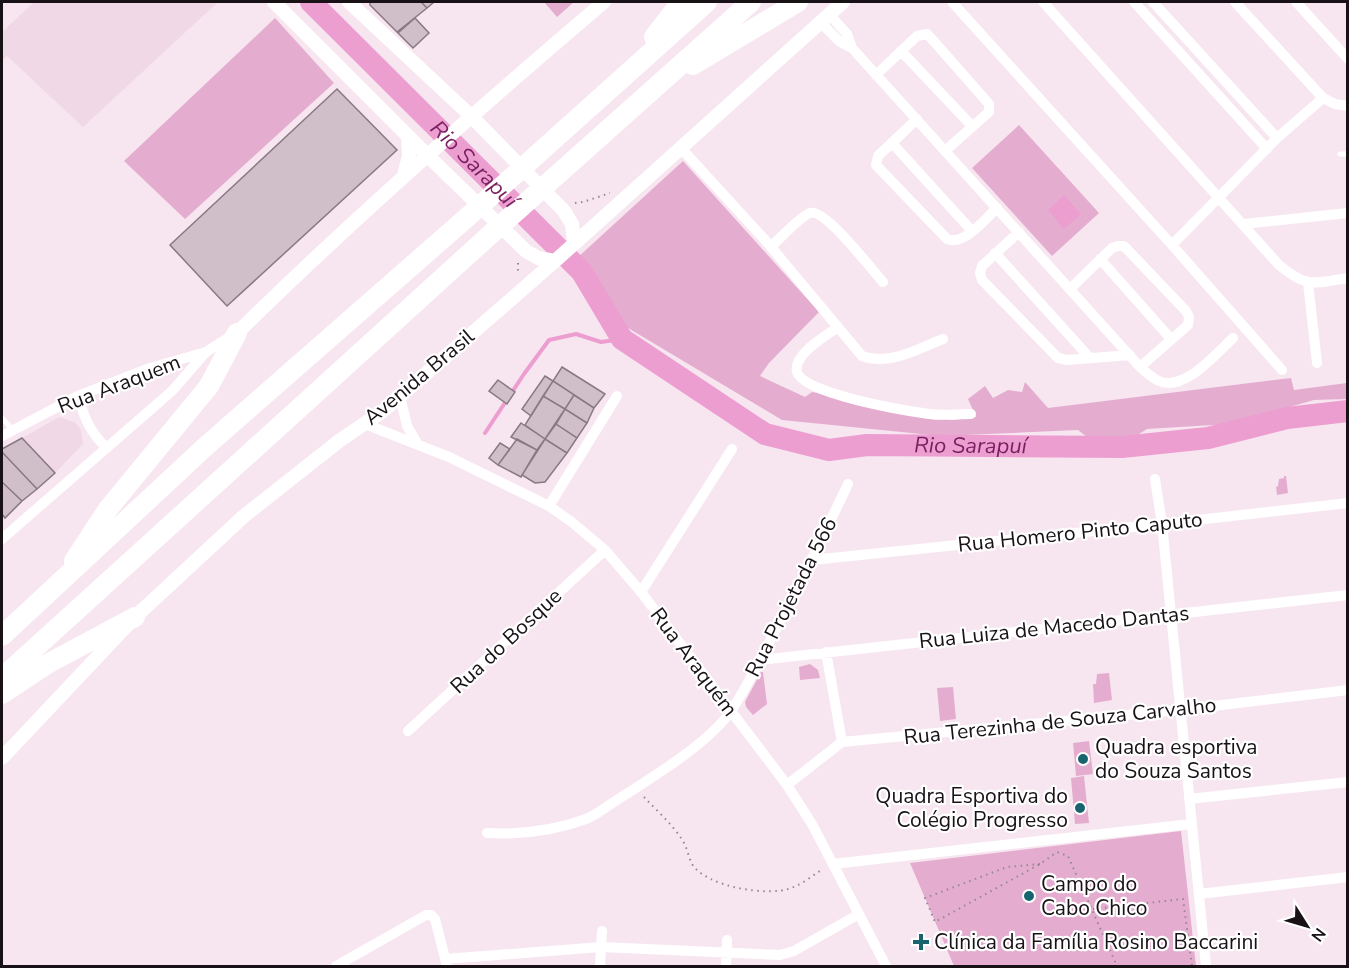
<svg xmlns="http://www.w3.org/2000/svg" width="1349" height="968" viewBox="0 0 1349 968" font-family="'Nunito Sans',sans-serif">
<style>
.built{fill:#f1d8e7}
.green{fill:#e4adcf}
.water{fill:#ed9ed1}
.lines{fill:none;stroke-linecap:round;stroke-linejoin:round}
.stream{stroke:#ed9ed1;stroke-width:4}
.river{stroke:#ed9ed1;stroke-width:22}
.building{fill:#d0bfc9;stroke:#887882;stroke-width:1.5}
.path{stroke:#94888f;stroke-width:2;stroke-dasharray:1.5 4.5;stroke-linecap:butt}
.service{stroke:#fff;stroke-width:5}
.minor{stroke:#fff;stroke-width:10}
.tertiary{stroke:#fff;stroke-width:14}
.motorway{stroke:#fff;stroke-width:20}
.poi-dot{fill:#18646e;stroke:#fff;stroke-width:2}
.labels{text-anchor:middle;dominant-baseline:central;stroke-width:4.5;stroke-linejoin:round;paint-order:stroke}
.street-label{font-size:21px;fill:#181216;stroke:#fff}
.poi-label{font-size:21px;fill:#181216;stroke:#fff;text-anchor:start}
.water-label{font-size:22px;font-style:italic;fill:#791f60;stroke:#fff}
</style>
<rect width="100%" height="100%" fill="#f7e6f0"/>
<!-- built -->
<path class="built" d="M34,2H218L83,127L7,56L2,60V32Z
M59,417L75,422L81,430L83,444L55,473L22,438Z"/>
<!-- green -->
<path class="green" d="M544,2H574L557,17Z
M275,18L334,83L185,219L124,161Z
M1019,125L1099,213L1052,256L972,168Z
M683,161L819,312L769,363L760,376L805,397L812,392L952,420L976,417L968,399L985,386L993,398L1008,390L1022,392L1025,382L1048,408L1291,378L1294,390L1347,383V399L1314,400L1230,424L1147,429L1128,441H1092L1078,430L941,436L782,420L618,322L586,268L576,259Z
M1284,476H1286L1288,493L1277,495L1276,487L1278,486L1279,479L1284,478Z
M810,664L818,670L820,678L800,680L799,667Z
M761,672H763L767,704L753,715L746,707L745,702Z
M1109,673L1112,700L1094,703L1093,684H1096L1097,674Z
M953,687L956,719L940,721L937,688Z
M1089,741L1093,774L1076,776L1073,743Z
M1084,776L1089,823L1075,824L1071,778Z
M1181,831L1196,966H954L910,863Z"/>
<!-- water -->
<path class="water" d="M1064,195L1081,214L1064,229L1048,210Z"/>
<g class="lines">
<!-- stream -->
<path class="stream" d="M485,433L524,374L549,340L576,334L601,342L622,339"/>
<!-- river -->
<path class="river" id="s1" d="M311,2L582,272L622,339L765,434L829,450L867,445L1122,447L1208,438L1287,418L1348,411"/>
</g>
<!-- building -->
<path class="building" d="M370,2H421L427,8L397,32L370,5Z
M421,2H434L427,8Z
M415,18L429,33L413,48L398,33Z
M337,89L397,150L227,306L170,245Z
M562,367L605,394L594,408L553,381Z
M545,376L553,381L531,416L522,409Z
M498,380L515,392L507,404L489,391Z
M553,381L574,395L565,409L543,396Z
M574,395L594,408L587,423L565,409Z
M543,396L565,409L545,439L525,425Z
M565,409L587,423L577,438L556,424Z
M521,423L545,439L537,450L511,437Z
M556,424L577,438L567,453L545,439Z
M22,438L55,473L37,489L2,452V449Z
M517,439L537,450L521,477L498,465Z
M545,439L567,453L545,482L535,483L522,475Z
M500,443L510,449L498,465L489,458Z
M2,452L37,489L22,501L2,482Z
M2,482L22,501L5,518L2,514Z"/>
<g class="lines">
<!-- path -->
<path class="path" d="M575,203L583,202L610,193
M518,263V275
M644,797C656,810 671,823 681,838C687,846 688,856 692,864C706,887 768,897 791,888C803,884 813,875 823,869
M1040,864L1007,867L925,898L935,922L1040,864L1057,852L1068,856L1117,966
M1093,909L1183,899L1192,966"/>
<!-- service -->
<path class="service" d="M1340,154H1348
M2,418L13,430"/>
<!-- minor -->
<path class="minor" d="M952,2L1172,245L1282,370
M1043,2L1279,265C1308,289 1313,283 1348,278
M1134,2L1267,149
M1153,2L1277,138
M1235,2L1323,98L1335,104L1348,106
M1296,2L1348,59
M829,14L847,34L852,48
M820,22L839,41L852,48L1140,367C1146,372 1152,378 1159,381C1184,392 1216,354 1233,338
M901,51L972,126
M876,75L917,36L927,34L931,38L989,104V112L946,150
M917,119L878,156L876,165L947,239C964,246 985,219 997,208
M892,143L972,231
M680,147L766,241L862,356C890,366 917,349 943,339
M1244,224L1348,213
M1019,232L982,266L980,273L982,280L1058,358L1067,360L1130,355
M1172,245L1277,138L1323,98
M771,247C779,239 801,216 810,213C825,208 872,270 883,282
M995,253L1090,358
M1100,259L1171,339
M1308,283L1317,363
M1070,289L1112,248L1118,246H1124L1186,311L1189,317L1188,325L1140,367
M838,327C826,336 793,354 797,372C803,394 907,411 929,414C943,416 957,414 971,414
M78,396C84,417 90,433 107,448
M400,396L407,426L417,443
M365,424L449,457L549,506L573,523L605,550L641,592L787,785L812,824L886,966
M2,436L78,396L150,368L206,352L231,336
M1155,479L1162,524L1206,966
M549,506L617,396
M2,539L172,391L206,352
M812,560L1162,524L1348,503
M641,592L732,449
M826,652L842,742
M760,660L1348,595
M408,731L605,550
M787,785L842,742L1180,710L1348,690
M1189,799L1348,782
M487,833C521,835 553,831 586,819C596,815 607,806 617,800C651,778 708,744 731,711C747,687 760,660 773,635C799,585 824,535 848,484
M833,864L1191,824
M1199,894L1348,877
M445,959L601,947L780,955L794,951L859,914
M336,966L426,915H431L435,919L447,966
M600,966L602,931
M726,966L727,940"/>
<!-- tertiary -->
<path class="tertiary" d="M274,2L427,155L526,251L538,258L555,261
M349,2L471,116L564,211L572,224L574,242
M404,175L409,156L408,136
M237,333C355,217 478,109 604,2
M2,758L135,617L244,516L339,441L383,411L555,261L843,2"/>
<!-- motorway -->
<path class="motorway" d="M654,37L681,2
M693,65L798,2
M74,561L108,509L209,386L237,333
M2,636L205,447L472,213L707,2
M2,678L492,233L751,2
M2,694L49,663L135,617"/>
</g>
<!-- markers -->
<g class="poi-dot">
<circle cx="1083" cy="759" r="6"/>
<circle cx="1080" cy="808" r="6"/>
<circle cx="1029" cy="896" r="6"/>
<path d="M918 933h6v6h6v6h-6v6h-6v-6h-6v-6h6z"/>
</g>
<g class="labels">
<!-- street labels -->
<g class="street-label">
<text transform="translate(419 377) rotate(-40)">Avenida Brasil</text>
<text transform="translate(119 384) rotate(-21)">Rua Araquem</text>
<text transform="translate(1080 532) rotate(-6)">Rua Homero Pinto Caputo</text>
<text transform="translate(791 597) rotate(-63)">Rua Projetada 566</text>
<text transform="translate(1054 627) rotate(-6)">Rua Luiza de Macedo Dantas</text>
<text transform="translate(506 641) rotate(-43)">Rua do Bosque</text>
<text transform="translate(694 662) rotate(53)">Rua Araquém</text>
<text transform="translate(1060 721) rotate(-6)">Rua Terezinha de Souza Carvalho</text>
</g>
<!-- poi labels -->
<g class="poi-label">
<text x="1095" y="747">Quadra esportiva<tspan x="1095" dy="24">do Souza Santos</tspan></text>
<text x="1068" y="796" text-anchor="end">Quadra Esportiva do<tspan x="1068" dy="24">Colégio Progresso</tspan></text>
<text x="1041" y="884">Campo do<tspan x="1041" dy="24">Cabo Chico</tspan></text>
<text x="934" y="942">Clínica da Família Rosino Baccarini</text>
</g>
<!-- water labels -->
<g class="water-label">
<text stroke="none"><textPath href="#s1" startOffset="230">Rio Sarapuí</textPath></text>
<text stroke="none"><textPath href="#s1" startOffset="840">Rio Sarapuí</textPath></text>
</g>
</g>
<!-- border -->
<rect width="1349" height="968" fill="none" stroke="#181216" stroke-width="6"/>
<!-- north arrow -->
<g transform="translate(1307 926) rotate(127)" stroke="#ffffff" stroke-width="4.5" paint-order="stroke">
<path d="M0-4.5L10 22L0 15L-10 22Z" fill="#181216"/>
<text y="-9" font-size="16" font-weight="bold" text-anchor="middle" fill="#181216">N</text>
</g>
</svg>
